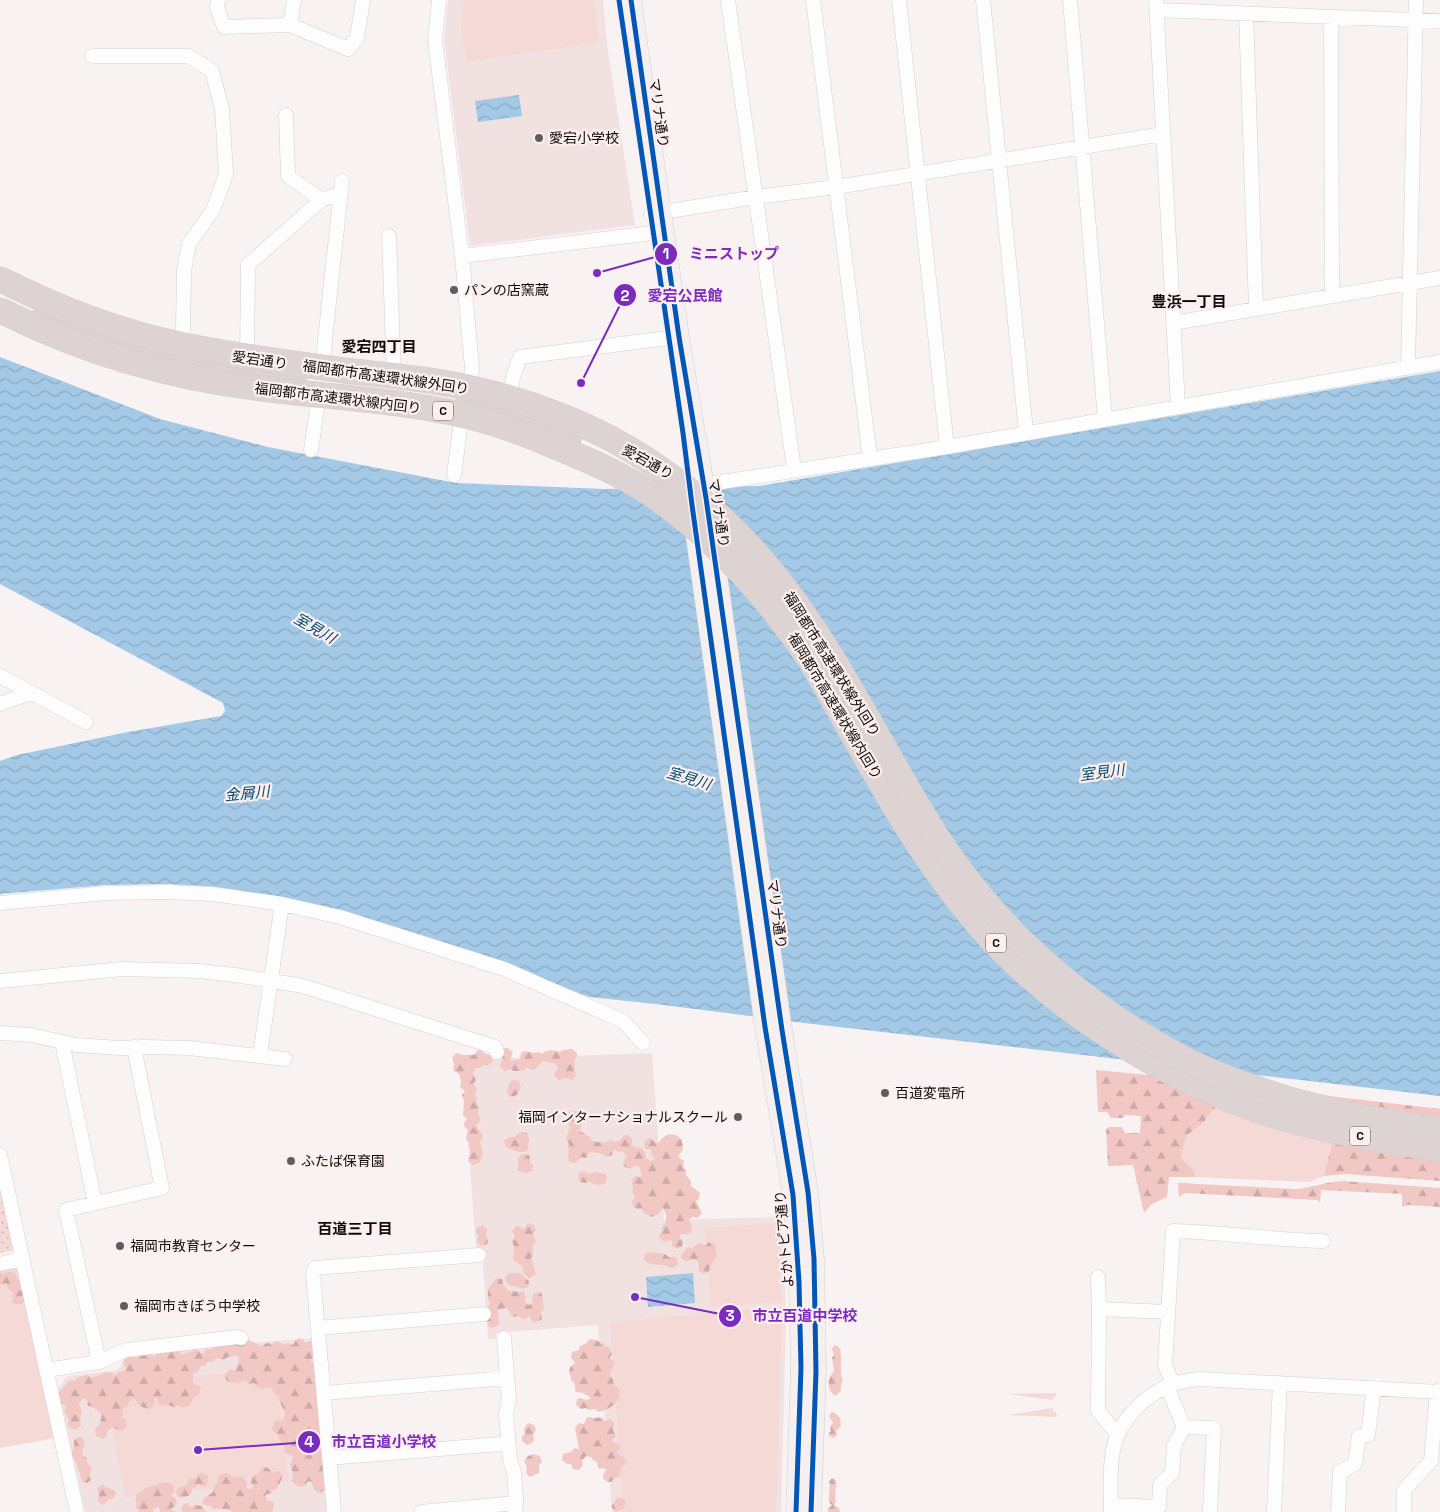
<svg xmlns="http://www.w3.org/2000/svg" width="1440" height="1512" viewBox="0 0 1440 1512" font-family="'Space Grotesk','Noto Sans JP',sans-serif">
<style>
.built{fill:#f1e2e1}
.grass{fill:#f4d9d6}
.forest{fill:url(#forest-firs)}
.park{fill:url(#park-dots)}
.water{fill:url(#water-waves)}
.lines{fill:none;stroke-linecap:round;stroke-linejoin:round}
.street-casing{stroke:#d5d0d0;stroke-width:15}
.secondary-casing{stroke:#d5d0d0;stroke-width:21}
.highway-casing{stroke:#d1cece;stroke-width:26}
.street{stroke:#fefdfd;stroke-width:14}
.secondary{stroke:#f5f0f0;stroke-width:20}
.highway{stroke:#ded3d3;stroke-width:25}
.highway-bridge-casing{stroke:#d1cece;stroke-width:26;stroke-linecap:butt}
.highway-bridge{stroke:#ded3d3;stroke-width:25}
.cycleway-casing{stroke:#fcefee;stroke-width:8}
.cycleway{stroke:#0057b8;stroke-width:5}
.poi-dot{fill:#615c5c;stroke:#fcefee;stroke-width:2}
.labels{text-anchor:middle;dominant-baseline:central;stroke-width:4.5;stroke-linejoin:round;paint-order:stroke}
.shield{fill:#fcefee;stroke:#564f4f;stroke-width:1}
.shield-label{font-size:12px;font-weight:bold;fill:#0f0b0b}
.street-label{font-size:14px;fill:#0f0b0b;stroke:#fcefee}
.poi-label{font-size:14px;fill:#0f0b0b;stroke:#fcefee;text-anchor:start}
.neighbourhood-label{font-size:15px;font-weight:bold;fill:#0f0b0b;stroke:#fcefee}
.water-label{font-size:15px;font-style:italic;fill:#014a72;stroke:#fcefee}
.leader{fill:none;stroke:#7b2cbf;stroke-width:2}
.callout-dot{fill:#7b2cbf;stroke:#fcefee;stroke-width:2}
.mark-label{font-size:15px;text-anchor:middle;font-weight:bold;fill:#fff}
.callout-label{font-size:15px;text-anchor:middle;font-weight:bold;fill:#7b2cbf;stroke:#fcefee;stroke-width:4.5;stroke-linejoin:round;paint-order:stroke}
</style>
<defs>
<pattern id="forest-firs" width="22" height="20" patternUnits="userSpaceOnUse" patternTransform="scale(1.25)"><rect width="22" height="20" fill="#f1c8c4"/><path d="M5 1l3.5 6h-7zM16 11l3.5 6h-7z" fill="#cdaaa7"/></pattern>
<pattern id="park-dots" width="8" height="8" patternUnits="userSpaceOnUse" patternTransform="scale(1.25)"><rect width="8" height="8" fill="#f4d9d6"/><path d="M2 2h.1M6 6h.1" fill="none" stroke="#d0b9b6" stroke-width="1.8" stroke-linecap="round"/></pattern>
<pattern id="water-waves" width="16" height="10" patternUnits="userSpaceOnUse" patternTransform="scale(1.25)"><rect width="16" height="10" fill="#a3c9e6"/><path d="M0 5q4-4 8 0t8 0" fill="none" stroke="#8babc4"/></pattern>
</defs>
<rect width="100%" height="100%" fill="#f8f2f2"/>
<!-- built -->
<path class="built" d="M448,0H603L608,51L635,225L470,246L444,39Z
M652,1053L664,1220L780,1217L785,1274L786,1320L781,1512H612L598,1325L496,1333V1339H488L482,1248H476L462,1060Z
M314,1338L330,1512H85L58,1389L67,1376L118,1370L128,1352Z"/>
<!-- grass -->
<path class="grass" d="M464,0H594L599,42L467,62L461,28Z
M1218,1104L1333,1139L1324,1176L1309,1182L1195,1177L1193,1171L1181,1158L1186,1136L1203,1123Z
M776,1223L782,1302L711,1307L705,1228Z
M18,1266L56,1438L0,1448V1268Z
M782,1306L776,1512H623L610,1323Z
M277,1367L288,1481L125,1497L104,1387Z
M1056,1393V1397H1053V1400L1009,1394Z
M1053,1408V1412L1056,1411L1057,1417L1008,1415Z"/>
<!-- forest -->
<path class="forest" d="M505,1048H508L513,1052L510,1061L520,1059L521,1053L524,1051L534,1053L539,1052L542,1054C547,1049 554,1050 560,1052L563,1050L572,1049L577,1053V1056L574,1061L575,1066L574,1069L576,1076L572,1080L565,1078L559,1080L555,1076L554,1073L558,1068L556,1064L543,1061L534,1070L527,1068L523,1071H514L510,1069L505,1071L500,1067V1064L503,1059L501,1056L503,1050Z
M478,1050H481L485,1054L491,1055L493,1061L489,1065H483L480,1068H476L473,1073L476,1080L473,1084L477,1088L475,1095L477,1098L476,1103L479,1107L478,1113L481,1120L476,1125L483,1136L480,1143L483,1153L479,1163L473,1165L468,1161L471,1150L469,1148V1143L466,1139L468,1130L464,1126V1123L467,1119L463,1115L464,1101L462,1095L465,1091L460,1087L461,1081L459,1074L453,1070L454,1064L452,1058L456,1053L463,1055H474Z
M1096,1070L1159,1076L1218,1104L1203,1123L1186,1136L1181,1158L1194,1171L1195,1177H1169L1167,1197L1152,1204L1144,1213L1133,1165L1108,1166L1106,1130L1109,1127H1122L1125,1133H1140L1141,1116L1125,1115L1123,1118H1111L1107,1112H1098Z
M513,1080L519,1081L521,1087L517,1095L512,1097L509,1096L507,1090L510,1082Z
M1286,1091L1440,1109V1124Z
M575,1111H579L583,1115L580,1131L590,1137L592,1141L604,1143L611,1140L615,1142L620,1140L625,1135H628L632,1139V1144L634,1147L641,1148L646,1154V1158L650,1161L656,1159L652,1156L651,1150L646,1149L644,1146L645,1140L651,1138L656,1143H659C664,1133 674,1131 682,1140L683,1149L678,1157L684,1161L683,1167L686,1170V1175L691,1181L690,1185L700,1193L699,1199L696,1201L702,1213L698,1218L693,1217L689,1220L692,1226L691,1232L688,1234H680V1238L683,1241L682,1247L676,1249L672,1245V1240L664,1242L659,1238V1235L662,1231V1227L666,1222V1214L663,1208L657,1215L651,1217L643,1212L641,1208L637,1209L632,1205V1201L635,1197L632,1193L633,1187L631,1181L635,1176L640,1177L642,1175L639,1167L635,1165L631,1169L625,1167L623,1162L627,1156L622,1151L618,1152L614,1149L612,1155L606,1157L603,1154L590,1152L586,1158L581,1157L576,1163L569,1162L568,1156L569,1153L568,1148L569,1144L566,1138L570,1127L565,1117L569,1112Z
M521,1132L527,1133L529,1139L528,1150C521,1155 513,1150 506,1147L504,1141L509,1137H514Z
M1333,1139L1440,1159V1181L1345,1174L1324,1176Z
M523,1154L529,1155L530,1158V1162L533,1165L532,1171L526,1173L520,1172L518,1170V1158Z
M585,1171L589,1174L596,1172L605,1174L607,1177L606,1183C601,1186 593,1185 589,1181L586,1183L580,1182L578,1176L579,1173Z
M1342,1181L1440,1188V1207L1408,1205L1402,1207V1194L1321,1190L1320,1203L1318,1200L1184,1193L1179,1197L1178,1183L1295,1189C1311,1188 1326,1182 1342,1181Z
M528,1223L534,1225L536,1230L533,1234L536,1241L533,1245V1255L531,1258L536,1273L534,1276L529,1278L524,1274L522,1266L513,1260L514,1247L512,1241L515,1237L512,1231L516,1226H519L524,1229Z
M483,1225L487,1229L486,1235L488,1241L487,1244L481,1246L477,1242L478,1236L476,1230L477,1227Z
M709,1242L715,1244L717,1256L710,1266L709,1272L703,1274L698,1270L699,1262L692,1259L686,1262L681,1258V1255L688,1247L693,1248L698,1243H701L705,1246Z
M648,1252L665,1254L669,1257H676L678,1263L677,1266L671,1268C663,1262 651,1268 644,1260L645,1254Z
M10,1271L16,1275L17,1279L21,1282L20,1290L22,1291L25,1301L22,1304H15L12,1301L13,1293L8,1289L7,1285L5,1283L0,1285V1272L4,1274Z
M509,1273H520L529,1281L528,1287L522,1289L519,1287L511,1286L505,1280V1277Z
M496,1278L502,1279L504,1286L509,1291L524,1292L526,1297L524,1300L528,1305L534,1303L532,1300L533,1294L539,1292L542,1294L544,1309L541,1313L542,1318L541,1320L535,1322L532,1321L529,1315L526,1319H522L518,1316L514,1317L511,1315L507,1308L500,1309L498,1312L499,1324L497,1326L492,1328L489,1327C486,1322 487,1307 490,1302L488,1299V1289Z
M299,1338L302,1339L306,1343L310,1341H315L316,1357L311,1359V1362L316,1364L317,1371L315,1374L317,1376V1383L315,1386L318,1388L326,1489L320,1493L314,1490L312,1482L308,1481C304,1489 297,1488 292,1481L293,1474L290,1464L293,1458L292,1456L285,1453L284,1446L279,1439V1435L273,1431L272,1428L275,1421L283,1420L285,1413L279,1400L280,1397L274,1393L271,1388L267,1387L262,1390L256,1387L254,1383L249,1384L245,1380L236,1384L235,1382L232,1383L226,1380L225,1374L230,1369L235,1371L239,1359L237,1356L228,1357L223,1360L216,1358L214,1361L208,1362L205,1366H201L198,1372L193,1374V1383L199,1386L201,1389L198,1396L193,1397C192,1405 186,1411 178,1405L174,1407L168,1405L161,1406L158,1404L157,1397L154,1398L155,1402L152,1408C146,1410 137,1406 135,1399L132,1398L126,1407L123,1408V1415L121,1417L126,1420L127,1427L121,1431L112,1427L108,1431L106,1437L102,1439L96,1436L95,1429L99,1426L102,1415L93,1407L88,1406L87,1400L83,1398L79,1404L82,1410L80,1419L81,1426L75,1430L69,1427L68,1424L69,1419L64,1412L66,1406L61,1403L58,1393L70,1380L75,1381L76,1378L86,1375L92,1377L109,1372L116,1375L118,1372L124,1371L126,1369L123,1363L125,1357L132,1356L137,1358L138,1355L147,1352L155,1357L158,1351L165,1350L168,1353L171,1351L178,1350L181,1354L191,1352L195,1348L203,1354L206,1349H212L214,1346H224L249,1340L261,1346L267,1343L272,1344L277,1341L284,1345L288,1343L293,1345L296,1340Z
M590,1339C598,1339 603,1345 610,1348L612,1354L609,1358L615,1362L610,1376L613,1379L614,1385L619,1389L620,1397C616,1404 607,1411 599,1412L595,1409L589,1410L586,1408L581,1409L576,1405L577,1399L580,1398L587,1400L591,1398L583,1393L576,1392L575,1390V1384L571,1380V1376L569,1373L570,1367L575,1363L571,1358L572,1352L579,1350L580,1346L585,1344Z
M835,1345L839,1347C844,1358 838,1370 843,1381L841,1384V1390L836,1396C826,1391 827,1378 834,1371L832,1358L834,1355L832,1349Z
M832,1412L835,1413L840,1418L841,1426L836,1431L837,1435L834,1438L829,1436V1433L831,1431L830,1427L833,1423L829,1416Z
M588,1417L595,1418L601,1417L605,1421L610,1419L614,1423L613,1430L616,1436L612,1441C615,1444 620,1442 620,1449L617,1454L624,1457L626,1463L621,1468L620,1476L615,1478L611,1482H607L603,1478V1475L607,1469L599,1468L597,1462L593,1460L591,1457L586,1456L582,1461L583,1465L579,1470L573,1469L571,1464H567L562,1460L563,1454L571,1452L575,1448L579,1449L575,1428L579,1423L584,1424L586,1419Z
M528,1423L534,1425L536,1430L533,1435L534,1440L532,1443L527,1445L522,1441V1437L525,1433L524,1428Z
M78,1437H81C87,1442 83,1449 82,1455L86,1457L87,1462L92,1468L90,1474L91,1480L87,1483L82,1482C79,1471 78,1463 71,1455L74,1446V1440Z
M534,1454L540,1456L542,1462L539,1465V1473L530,1477L526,1473L527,1467L524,1461L528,1456Z
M265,1467L268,1468L272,1472L279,1471L283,1476L277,1489L273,1490L272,1493L265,1495L267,1500L273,1502L274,1506L272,1512H233L227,1509H214L210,1505L207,1506L202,1503L204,1498L213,1492L214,1486L218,1482V1476L221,1474L227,1473C237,1480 232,1476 243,1477L247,1483L246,1488L252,1489L253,1486C250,1482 251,1479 254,1475L259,1474L262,1468Z
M201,1473L207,1475L209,1479L206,1485L203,1486L198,1485L192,1489V1492C189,1497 182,1499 177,1496L176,1491L180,1487L187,1485L189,1479L195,1478L198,1474Z
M832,1478L836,1480C837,1488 834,1494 836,1502L834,1505L839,1508L840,1512H828V1509L832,1505L829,1503C828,1496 831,1487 829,1482Z
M158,1483H167L173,1485L174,1492L171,1496L176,1498L177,1504L171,1509L176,1512H160L159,1506L152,1510L155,1512H137L139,1511L136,1508V1494L142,1492L144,1488L154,1486Z
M102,1485L114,1490L116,1492L114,1498L108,1500L104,1505L101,1504L97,1500L99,1495L97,1488Z
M618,1497L624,1499L626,1504L622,1510L615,1512L612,1508V1505Z
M186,1503L188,1504L192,1507L195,1505L202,1506L206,1512H182L181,1507Z"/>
<!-- park -->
<path class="park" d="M0,1167L17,1250L0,1253Z"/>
<!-- water -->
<path class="water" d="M519,95L522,116L478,122L475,101Z
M0,357L160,419L268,447L456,483L604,489L759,486L1440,371V1096L804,1023L656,1004L589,997L507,965L285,898L215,887L168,884L106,885L0,894V761L17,755L128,732L221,716L225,711L223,703L0,584Z
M693,1273L695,1303L648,1307L646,1277Z"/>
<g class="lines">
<!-- street casing -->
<g class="street-casing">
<path id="street" d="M218,0L217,7L224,27L290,25L348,49L357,38L363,0
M439,0L435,40L462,256L653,233
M728,0L794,469
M813,0L870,458
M899,0L947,447
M983,0L1026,432
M1070,0L1105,419
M1156,0L1178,407
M1157,10L1440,21
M1246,14L1256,308
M1331,17L1332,296
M290,25L294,0
M92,56H188L212,71L222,109L226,174L213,210L189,244L184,271L183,330L181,347
M286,115L288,176L321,200
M651,214L756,197L836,187L1163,134
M389,236L394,377
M462,256L472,368L470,388
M1173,323L1440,278
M247,359L248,265L321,200L341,193
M1408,367L1416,0
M322,368L342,181
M510,401L513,377L520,357L668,338
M311,450L319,395
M454,475L462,413
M696,486L947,447L1440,362
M0,676L86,722
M0,704L31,693
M0,903L106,893L168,892L213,894L282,904L340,917L504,969L623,1021L643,1043
M0,981L122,969L199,971L235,975L303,986L495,1047L497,1052
M0,1033L31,1035L76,1045L119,1048L144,1047L189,1048L285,1059
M62,1042L95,1203
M260,1055L282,904
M0,1155L77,1512
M0,1264L22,1259
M1098,1277L1099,1309L1098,1411L1118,1435
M1099,1309L1168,1312
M318,1328L484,1314
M504,1338L509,1399L506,1414L510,1460L514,1472L516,1500L515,1512
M99,1362L66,1210L162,1188L134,1047
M46,1370L99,1362L126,1350L237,1337L241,1338
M1173,1384L1165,1365L1173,1231C1223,1232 1272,1240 1323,1241
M1167,1387L1184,1427L1214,1428L1210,1512
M324,1393L507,1378
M329,1458L501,1444
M1111,1505L1159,1507L1160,1485L1172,1473L1174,1446L1184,1427
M334,1512L313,1274L315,1268L479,1255
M421,1512L516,1503
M1111,1512C1111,1491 1109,1471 1113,1450C1119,1420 1144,1395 1173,1384C1181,1381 1190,1380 1199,1379L1440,1392
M1274,1512L1280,1383
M1338,1512L1340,1472L1355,1464L1359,1436L1368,1435L1374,1388
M1404,1512V1490L1431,1461L1437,1391"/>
</g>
<!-- secondary casing -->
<g class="secondary-casing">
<path id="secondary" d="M631,0L679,337L706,498L782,1030L808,1192L814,1259L816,1371L811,1512
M694,522L765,1027L793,1195L799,1282L801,1368L796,1512"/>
</g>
<!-- highway casing -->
<g class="highway-casing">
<path id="highway" d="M39,322L80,330L147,352L261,376L294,381
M468,403L532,421L569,437
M811,661C863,750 910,845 978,924C1050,1009 1175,1087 1283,1118C1335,1133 1387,1141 1440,1149
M1287,1099L1347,1114L1440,1131"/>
</g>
<!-- street -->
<use href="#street" class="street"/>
<!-- secondary -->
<use href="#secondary" class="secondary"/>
<!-- highway -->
<use href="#highway" class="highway"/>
<!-- highway-bridge casing -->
<g class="highway-bridge-casing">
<path id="highway-bridge" d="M0,279C57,308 119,332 182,345C234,356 288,363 341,370C383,375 427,378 469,388C530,401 594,425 647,460C685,485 721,515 751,548C804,605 843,675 881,742C905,784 928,827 957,866C1015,946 1094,1011 1182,1058C1215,1075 1251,1087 1287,1099
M0,310C80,351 169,377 258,388C328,397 399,400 468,416C499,424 529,435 559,448C593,462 627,477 657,498C719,542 769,599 811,661"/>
</g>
<!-- highway-bridge -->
<use href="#highway-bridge" class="highway-bridge"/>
<!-- cycleway casing -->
<g class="cycleway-casing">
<path id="cycleway" d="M619,0L683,433L692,505L765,1027L793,1195L799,1282L801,1368L796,1512
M631,0L679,337L706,498L782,1030L808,1192L814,1259L816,1371L811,1512"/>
</g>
<!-- cycleway -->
<use href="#cycleway" class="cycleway"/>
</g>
<!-- markers -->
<g class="poi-dot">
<circle cx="539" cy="138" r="5"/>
<circle cx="454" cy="290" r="5"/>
<circle cx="885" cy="1093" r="5"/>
<circle cx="738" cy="1117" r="5"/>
<circle cx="291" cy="1161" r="5"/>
<circle cx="120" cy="1246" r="5"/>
<circle cx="124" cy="1306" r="5"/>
</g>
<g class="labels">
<!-- shield labels -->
<g class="shield">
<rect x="433" y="401.5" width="20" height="19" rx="4"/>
<rect x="986" y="933.5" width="20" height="19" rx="4"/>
<rect x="1350" y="1126.5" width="20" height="19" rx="4"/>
</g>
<g class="shield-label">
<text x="443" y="411">C</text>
<text x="996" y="943">C</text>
<text x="1360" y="1136">C</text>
</g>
<!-- street labels -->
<g class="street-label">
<text transform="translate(659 113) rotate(82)">マリナ通り</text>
<text transform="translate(260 360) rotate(8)">愛宕通り</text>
<text transform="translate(386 377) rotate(8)">福岡都市高速環状線外回り</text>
<text transform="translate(338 398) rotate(7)">福岡都市高速環状線内回り</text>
<text transform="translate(648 462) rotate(29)">愛宕通り</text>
<text transform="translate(719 513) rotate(81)">マリナ通り</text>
<text transform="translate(832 664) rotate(58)">福岡都市高速環状線外回り</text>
<text transform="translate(835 706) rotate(59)">福岡都市高速環状線内回り</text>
<text transform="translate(777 914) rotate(82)">マリナ通り</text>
<text transform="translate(784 1239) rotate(-95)">よかトピア通り</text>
</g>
<!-- poi labels -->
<g class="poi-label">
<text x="549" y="138">愛宕小学校</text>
<text x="464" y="290">パンの店窯蔵</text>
<text x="895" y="1093">百道変電所</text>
<text x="728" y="1117" text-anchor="end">福岡インターナショナルスクール</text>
<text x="301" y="1161">ふたば保育園</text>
<text x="130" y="1246">福岡市教育センター</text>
<text x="134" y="1306">福岡市きぼう中学校</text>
</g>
<!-- neighbourhood labels -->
<g class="neighbourhood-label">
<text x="1189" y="301">豊浜一丁目</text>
<text x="379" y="346">愛宕四丁目</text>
<text x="355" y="1228">百道三丁目</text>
</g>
<!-- water labels -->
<g class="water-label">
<text transform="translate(315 628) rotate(30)">室見川</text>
<text transform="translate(1102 772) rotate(-7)">室見川</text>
<text transform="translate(689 778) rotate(17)">室見川</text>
<text transform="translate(247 793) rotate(-5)">金屑川</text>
</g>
</g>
<!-- callouts -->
<path class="leader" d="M597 273L666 254M581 383L625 295M635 1297L730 1316M198 1450L309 1442"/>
<g class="callout-dot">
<circle cx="597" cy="273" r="5"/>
<circle cx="581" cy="383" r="5"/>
<circle cx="635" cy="1297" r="5"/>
<circle cx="198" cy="1450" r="5"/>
<circle cx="666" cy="254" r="12"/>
<circle cx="625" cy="295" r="12"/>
<circle cx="730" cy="1316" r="12"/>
<circle cx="309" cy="1442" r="12"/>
</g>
<g class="mark-label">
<text x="666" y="259">1</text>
<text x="625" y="301">2</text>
<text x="730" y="1321">3</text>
<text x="309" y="1447">4</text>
</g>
<g class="callout-label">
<text x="734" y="259">ミニストップ</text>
<text x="685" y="301">愛宕公民館</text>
<text x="805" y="1321">市立百道中学校</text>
<text x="384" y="1447">市立百道小学校</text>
</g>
</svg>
